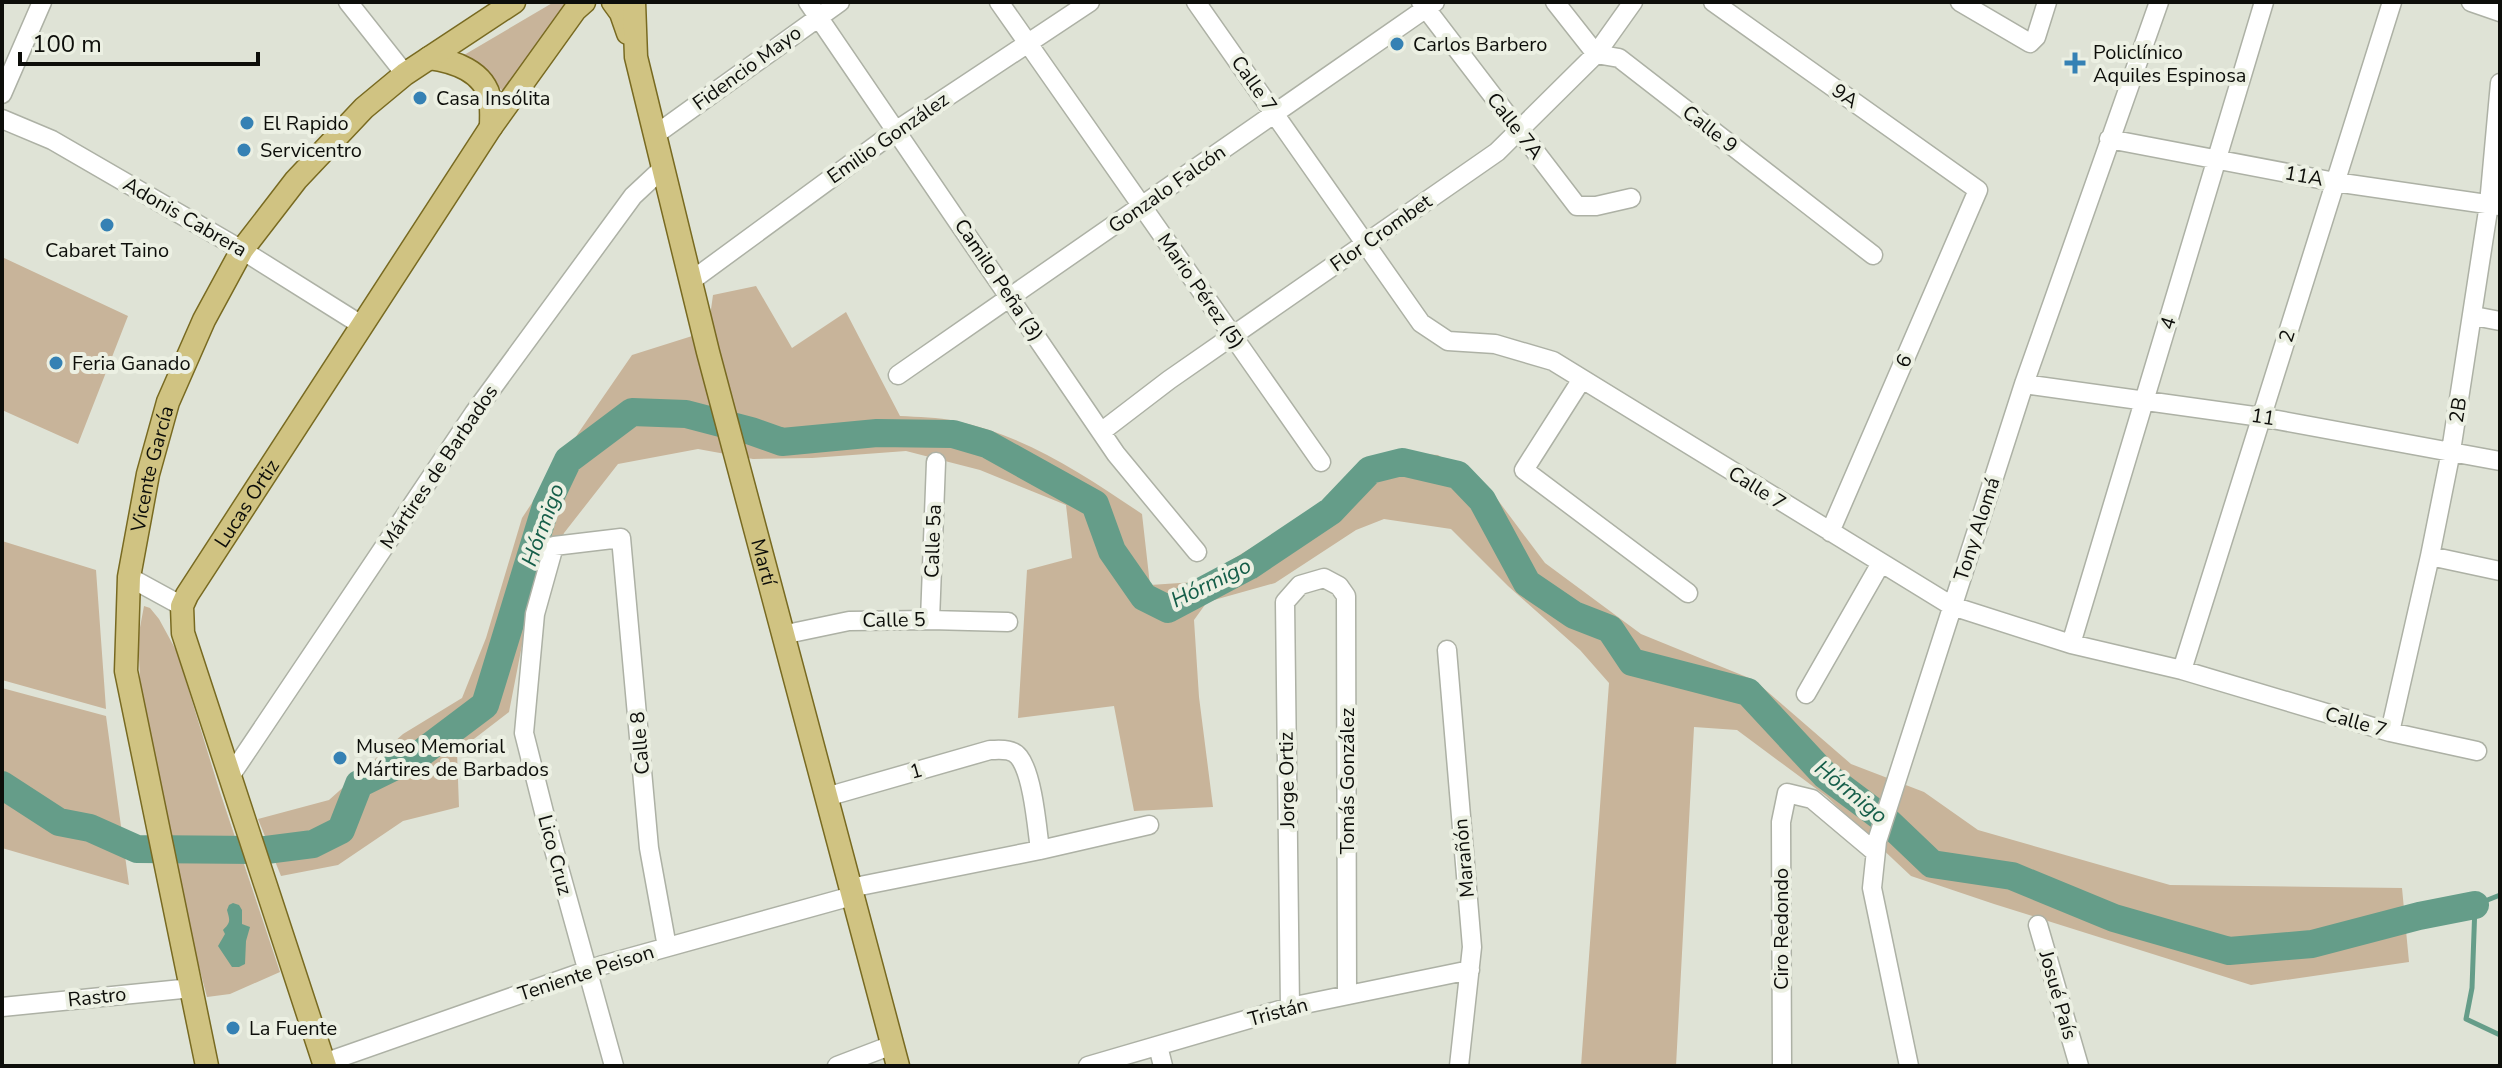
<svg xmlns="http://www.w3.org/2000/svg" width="2502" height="1068" viewBox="0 0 2502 1068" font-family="'Nunito Sans',sans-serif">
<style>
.green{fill:#c8b49a}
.water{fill:#659d89}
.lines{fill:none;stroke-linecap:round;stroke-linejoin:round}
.stream{stroke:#659d89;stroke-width:5}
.river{stroke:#659d89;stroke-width:28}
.minor-casing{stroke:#adb1a5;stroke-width:21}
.major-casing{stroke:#786a21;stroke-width:25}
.minor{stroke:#fff;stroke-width:18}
.major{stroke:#d0c382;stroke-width:22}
.poi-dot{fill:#3581b4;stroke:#ecf0e3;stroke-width:3}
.labels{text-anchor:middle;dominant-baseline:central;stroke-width:8;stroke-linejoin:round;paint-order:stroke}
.poi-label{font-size:20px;fill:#0d0e0a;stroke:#ecf0e3;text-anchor:start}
.street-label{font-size:20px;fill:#0d0e0a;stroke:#ecf0e3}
.water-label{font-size:22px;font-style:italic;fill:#155e49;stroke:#ecf0e3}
</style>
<rect width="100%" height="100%" fill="#dfe3d6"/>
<!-- green -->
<path class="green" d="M554,2H569L504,92L464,55Z
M2,257L128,316L78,444L2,410Z
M756,286L792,348L846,312L900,416C918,417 938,417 956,421C1026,436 1083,474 1142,514L1150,585L1195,582L1311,512L1366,466L1387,452L1438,455L1491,491L1545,563L1641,634L1754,680L1851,764L1924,792L1978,830L2170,885L2402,888L2409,962L2251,985L1994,904L1911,876L1826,796L1737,730L1694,727L1676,1066H1581L1609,683L1580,650L1508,586L1451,529L1384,519L1356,530L1275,583L1207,602L1194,620L1199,697L1213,807L1134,811L1114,706L1018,718L1027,570L1072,558L1066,505L980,470L906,451L812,458L753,459L698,449L618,464L564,533L523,640L509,712L457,752L459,807L403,821L338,865L281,876L258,819L329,800L403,734L462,698L486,638L522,518L579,432L632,355L708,331L713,295Z
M2,541L96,570L106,709L2,680Z
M144,606L150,608L159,619L177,652L219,789L280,972L230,994L207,997L186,917L150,742L140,679L138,638Z
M2,688L106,716L129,885L2,848Z"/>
<!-- water -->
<path class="water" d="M233,903L239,905L242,910V924L250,927L246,941L245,964L239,967H232L218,946L225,934L223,930C231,922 230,921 227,910L229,905Z"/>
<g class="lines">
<!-- stream -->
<path class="stream" d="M2500,895L2475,905L2472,988L2466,1019L2500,1035"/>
<!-- river -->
<path class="river" d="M2,785L59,822L90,828L137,849L266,850L313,844L341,830L359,784L420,754L485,705L546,506L568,460L632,412L686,414L751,431L782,442L877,433L953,434L987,444L1095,504L1112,551L1144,597L1168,609L1249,566L1331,511L1370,470L1402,462L1458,475L1482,500L1527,583L1574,615L1610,629L1632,662L1748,692L1825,775L1889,823L1932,864L2012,876L2114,918L2229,951L2312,944L2419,916L2475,905"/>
<!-- minor casing -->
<g class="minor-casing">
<path id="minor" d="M348,2L405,74
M808,2L1116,454L1197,552
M999,2L1321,462
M1196,2L1421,323L1448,341L1495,344L1553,361L1952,606L2071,644L2182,670L2390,732L2477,751
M1421,2L1577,206H1596L1631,198
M1555,2L1596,54L1619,58L1873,255
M1713,2L1978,190L1830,532
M1960,2L2030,43L2036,37L2047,2
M2471,2L2500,12
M2,94L42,2
M2,119L52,140L242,250L363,326
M655,135L840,2
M2109,139L2335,182L2500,206
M691,281L897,130L1090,2
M2474,316L2500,321
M898,375L1435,2
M1582,379L1524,470L1688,593
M2024,384L2261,417L2500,461
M1101,432L1169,380L1497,152L1596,54L1633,2
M2430,556L2500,571
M129,577L182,606
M930,620L936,462
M782,635L849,621L930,620L1008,622
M2071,644L2264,2
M1447,650L1472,947L1459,1066
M2182,670L2392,2
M1806,694L1881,563
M2390,732L2430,556L2451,451L2489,204L2500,83
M229,778L474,413L633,196L663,168
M826,797L990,750C1000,750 1012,748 1019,757C1033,775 1037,828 1040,850
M850,888L1040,850L1149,825
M2038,925L2079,1066
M2,1007L192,988
M1290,1007L1285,602L1300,585L1324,578L1339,586L1346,596L1347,995
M1158,1046L1163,1066
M324,1063L603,965L852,896
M614,1066L548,828L524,733L535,614L554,546L621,538L649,848L667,947
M837,1066L892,1045
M1088,1066L1290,1007L1470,970
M1782,1066L1781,822L1787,793L1812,799L1875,852
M1909,1066L1872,888L1877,841L2024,384L2159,2"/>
</g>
<!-- major casing -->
<g class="major-casing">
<g id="major">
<path d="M613,2L621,13L628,33"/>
<path id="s1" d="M634,2L636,57L708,352L898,1066"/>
<path d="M429,58C453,61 485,71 490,100C492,109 491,119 491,127"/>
<path id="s2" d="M207,1066L126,671L129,577L148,474L168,402L204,320L242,250L296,180L364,108L405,74L514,2"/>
<path id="s3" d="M325,1066L183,633L182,606L187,595L491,127L575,10L584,2"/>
</g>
</g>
<!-- minor -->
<use href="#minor" class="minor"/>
<!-- major -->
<use href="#major" class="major"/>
</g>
<!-- markers -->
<g class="poi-dot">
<circle cx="1397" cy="44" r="8"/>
<path d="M2071 51h8v8h8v8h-8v8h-8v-8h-8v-8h8z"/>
<circle cx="420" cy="98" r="8"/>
<circle cx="247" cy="123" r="8"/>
<circle cx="244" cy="150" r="8"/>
<circle cx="107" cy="225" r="8"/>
<circle cx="56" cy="363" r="8"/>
<circle cx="340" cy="758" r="8"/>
<circle cx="233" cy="1028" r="8"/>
</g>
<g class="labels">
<!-- poi labels -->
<g class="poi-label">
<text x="1413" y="44">Carlos Barbero</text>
<text x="2093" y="52">Policlínico<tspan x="2093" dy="23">Aquiles Espinosa</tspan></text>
<text x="436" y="98">Casa Insólita</text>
<text x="263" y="123">El Rapido</text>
<text x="260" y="150">Servicentro</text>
<text x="107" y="250" text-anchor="middle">Cabaret Taino</text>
<text x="72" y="363">Feria Ganado</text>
<text x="356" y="746">Museo Memorial<tspan x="356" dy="23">Mártires de Barbados</tspan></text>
<text x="249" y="1028">La Fuente</text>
</g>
<!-- street labels -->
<g class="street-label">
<text transform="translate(747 68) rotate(-36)">Fidencio Mayo</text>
<text transform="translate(1254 84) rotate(55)">Calle 7</text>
<text transform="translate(1845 96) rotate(35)">9A</text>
<text transform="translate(1515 126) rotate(52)">Calle 7A</text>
<text transform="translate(1710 129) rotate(38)">Calle 9</text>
<text transform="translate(888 138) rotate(-35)">Emilio González</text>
<text transform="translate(2304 176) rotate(10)">11A</text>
<text transform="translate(1167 189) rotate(-35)">Gonzalo Falcón</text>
<text transform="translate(185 217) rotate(30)">Adonis Cabrera</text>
<text transform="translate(1381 233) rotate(-35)">Flor Crombet</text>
<text transform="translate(999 280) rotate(56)">Camilo Peña (3)</text>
<text transform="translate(1201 291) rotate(55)">Mario Pérez (5)</text>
<text transform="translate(2168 323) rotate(-73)">4</text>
<text transform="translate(2287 336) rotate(-73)">2</text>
<text transform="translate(1904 361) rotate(-67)">6</text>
<text transform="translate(2458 410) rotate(-81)">2B</text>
<text transform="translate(2263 417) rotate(9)">11</text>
<text transform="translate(439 467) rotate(-56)">Mártires de Barbados</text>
<text stroke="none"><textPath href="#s2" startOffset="608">Vicente García</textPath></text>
<text transform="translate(1757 488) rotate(32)">Calle 7</text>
<text stroke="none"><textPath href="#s3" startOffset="604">Lucas Ortiz</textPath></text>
<text transform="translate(1977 529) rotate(-72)">Tony Alomá</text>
<text transform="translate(933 541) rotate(-88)">Calle 5a</text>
<text stroke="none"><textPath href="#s1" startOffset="576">Martí</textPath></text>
<text transform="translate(894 620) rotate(-1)">Calle 5</text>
<text transform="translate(2356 722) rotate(16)">Calle 7</text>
<text transform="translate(640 743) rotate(-95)">Calle 8</text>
<text transform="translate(916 771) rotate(-16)">1</text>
<text transform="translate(1287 780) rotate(-91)">Jorge Ortiz</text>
<text transform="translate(1347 781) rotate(-90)">Tomás González</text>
<text transform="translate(555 855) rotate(75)">Lico Cruz</text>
<text transform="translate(1464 858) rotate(-95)">Marañón</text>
<text transform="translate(1781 929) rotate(-90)">Ciro Redondo</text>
<text transform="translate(586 973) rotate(-18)">Teniente Peison</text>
<text transform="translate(2058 995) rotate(74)">Josué País</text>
<text transform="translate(97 997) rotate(-6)">Rastro</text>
<text transform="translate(1278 1012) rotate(-15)">Tristán</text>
</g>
<!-- water labels -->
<g class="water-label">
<text transform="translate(543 525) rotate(-70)">Hórmigo</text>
<text transform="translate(1211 583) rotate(-26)">Hórmigo</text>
<text transform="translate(1851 792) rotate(39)">Hórmigo</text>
</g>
</g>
<!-- border -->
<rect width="2502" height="1068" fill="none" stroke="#0d0e0a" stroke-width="8"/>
<!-- scale -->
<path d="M20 52v12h238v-12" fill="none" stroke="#0d0e0a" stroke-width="4"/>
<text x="32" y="52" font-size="24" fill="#0d0e0a" stroke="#ecf0e3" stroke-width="6" paint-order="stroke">100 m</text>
</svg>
